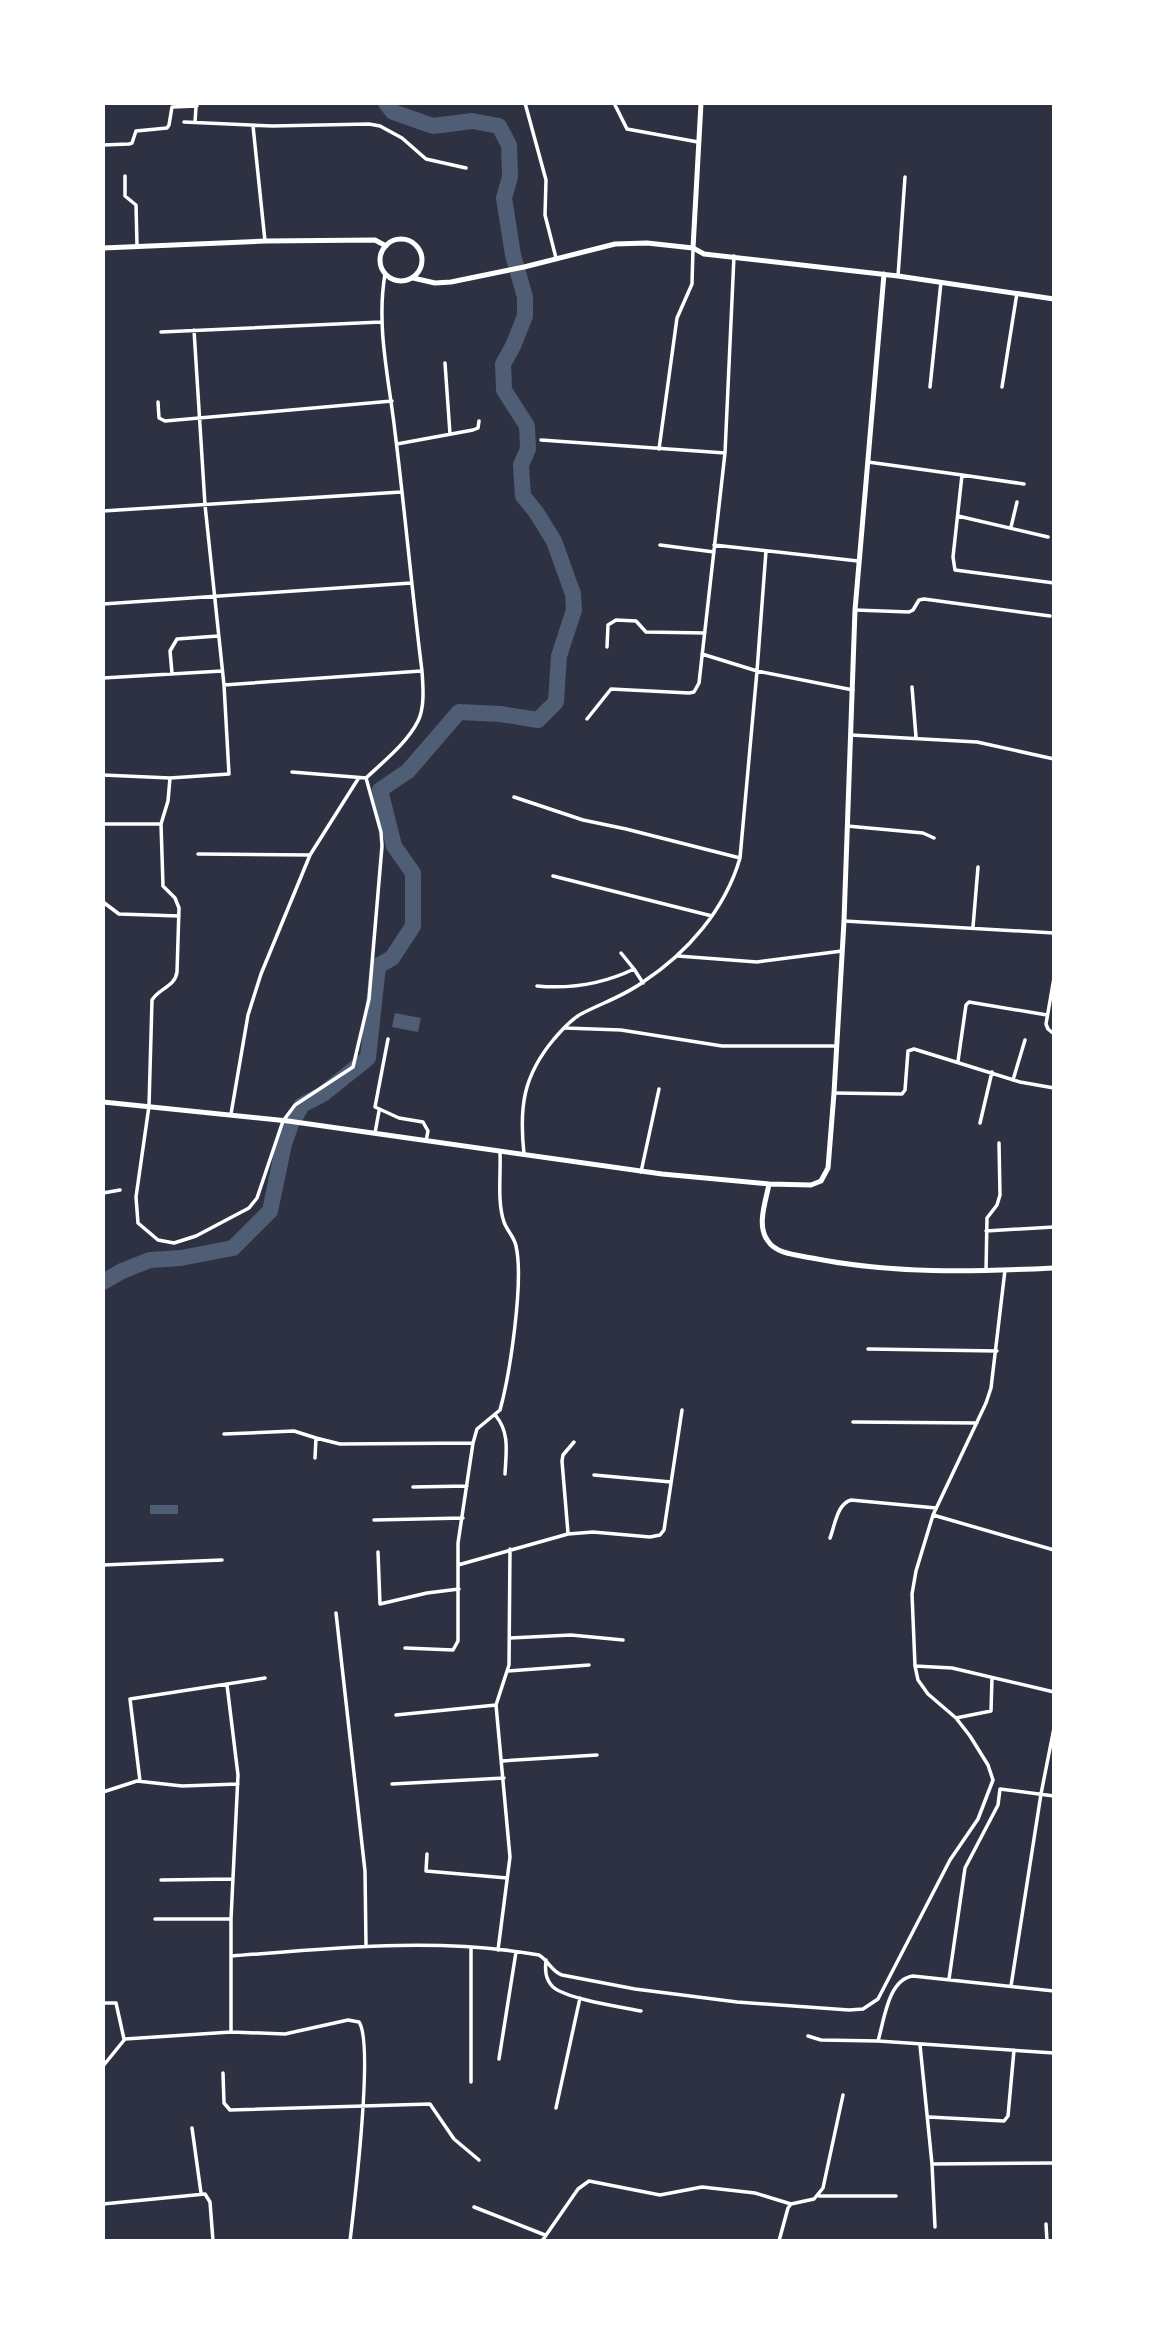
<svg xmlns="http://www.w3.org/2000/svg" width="1157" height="2344" viewBox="0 0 1157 2344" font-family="Quicksand,sans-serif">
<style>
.water{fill:#4f5d75}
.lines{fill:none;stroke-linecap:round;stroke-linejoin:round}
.river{stroke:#4f5d75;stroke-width:16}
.minor{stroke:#fff;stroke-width:3.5}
.tertiary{stroke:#fff;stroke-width:5}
</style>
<rect width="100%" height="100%" fill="#2d3142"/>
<!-- water -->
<path class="water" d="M395,1013L421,1018L418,1032L392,1027Z
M150,1505H178V1514H150Z"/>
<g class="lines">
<!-- river -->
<path class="river" d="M103,1282L122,1271L150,1260L181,1258L233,1248L270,1211L284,1144L291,1124L302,1105L323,1094L368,1058L378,966L392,958L413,926V873L394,846L380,790L408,771L459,712L500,714L538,720L556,702L559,656L574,610L573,594L554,541L536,512L523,496L521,465L528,449L527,426L504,390L503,364L513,346L525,316V297L513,255L504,198L510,177L509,145L499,126L472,121L433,126L393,112L386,103"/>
<!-- minor -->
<path class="minor" d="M525,103L546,180L545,215L556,258
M614,103L627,129L698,142
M184,122L272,126L369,124L380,126L402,138L426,159L466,168
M195,122L196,107
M253,126L265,241
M103,145L129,144L132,143L136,131L167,128L169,125L172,107L197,106
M125,176V196L136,205L137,245
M898,276L905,177
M194,330L205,505L224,685L229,774L170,778L168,801L161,824L163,886L175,898L179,908L177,972C175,987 159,988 152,1000L149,1106L136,1197L138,1223L158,1240L174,1243L196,1236L249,1208L257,1198L283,1121L295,1105L353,1067L369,999L382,846L381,832L366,778
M161,332L381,322
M445,363L450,434
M930,387L941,282
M1002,387L1017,293
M158,402L159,418L165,421L392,401
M541,440L725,453
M397,444L473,430L478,428L479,421
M659,449L677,318L692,284L693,249
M868,462L962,475L953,557L955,570L1054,583
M962,475L1024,484
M103,511L401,492
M958,516L1048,537
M1011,527L1017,502
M660,545L714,552
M714,545L858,561
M103,604L411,583
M855,610L909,612L913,610L919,600L924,599L1050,616
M607,647L608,625L616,620L636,621L646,632L705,633
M702,654L757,671L853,690
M172,673L170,651L177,639L218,636
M103,678L222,671
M224,685L421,671
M912,687L916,737
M587,719L611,689L689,693L694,692L699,683L725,453L734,256
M851,735L977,742L1054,759
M292,772L366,778C384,761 407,743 418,721C425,707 423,686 422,671C412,592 405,512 395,432C389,379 376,327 385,274
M103,775L170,778
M514,797L583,820L626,829L740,858
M103,824H161
M847,826L923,833L934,838
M198,854L310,855
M553,876L712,916
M103,902L119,914L179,916
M844,921L1054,933
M973,927L978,867
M621,953L634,969
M678,956L757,962L842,951
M1054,978L1046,1024L1048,1029L1054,1034
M537,986C570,989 603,984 634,969L643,983
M565,1028L621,1030L722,1046H836
M388,1039L375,1107L399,1118L423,1122L428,1131L426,1141
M958,1061L966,1005L969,1002L1047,1015
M1013,1080L1025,1040
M834,1093L902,1094L905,1090L908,1051L914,1049L1020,1082L1054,1088
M231,1114L248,1015L261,974L310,855L358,779
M980,1123L992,1072
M375,1133L379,1111
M524,1154C519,1107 523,1076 554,1039C562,1030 570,1020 581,1014C602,1003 624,996 643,982C687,953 725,910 740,858L757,671L766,551
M641,1172L659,1089
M103,1193L120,1190
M986,1231L1054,1227
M986,1271L987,1218L997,1205L1000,1195L999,1143
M868,1349L997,1351
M496,1416C510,1433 506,1453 505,1474
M853,1422L977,1423
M224,1434L294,1431L316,1438
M315,1458L316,1438L340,1444L473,1443
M594,1475L671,1482
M413,1487L467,1486
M933,1515L1054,1550
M374,1520L463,1518
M568,1533L562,1461L563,1455L574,1442
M830,1538C835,1525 837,1504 851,1500L936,1508
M378,1552L380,1604L427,1593L459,1589
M103,1565L222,1560
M458,1565L568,1534L593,1532L650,1537L660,1535L664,1530L682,1410
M336,1613L365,1871L366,1945
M510,1638L571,1635L623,1640
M405,1648L453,1650L458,1641V1543L473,1443L477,1429L500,1410C510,1374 524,1281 516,1246C514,1236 507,1231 504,1222C497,1202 501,1174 500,1153
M915,1666L952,1668L1054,1692
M508,1671L589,1665
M227,1685L238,1775L231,1919V2032
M396,1715L496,1705
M956,1718L991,1711L992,1678
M502,1761L597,1755
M140,1781L130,1699L265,1678
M392,1784L504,1778
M103,1792L137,1781L182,1786L238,1784
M427,1854L426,1871L507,1878
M161,1880L233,1879
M155,1919H231
M498,1950L510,1857L496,1705L509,1665L510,1549
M232,1956C333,1948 438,1937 539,1955C549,1961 551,1971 562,1975L635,1989L737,2002L849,2010L863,2009L878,1999L950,1860L978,1819L993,1780L988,1765L970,1736L956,1718L928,1694L918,1680L915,1666L912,1594L916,1571L933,1515L986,1403L991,1388L1005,1270
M546,1960C545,1970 545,1979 553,1987C567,1999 621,2007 641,2011
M949,1979L965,1868L998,1805L1000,1789L1054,1796
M1011,1986L1041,1794L1054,1728
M103,2003H116L124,2039
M808,2036L821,2040L878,2041L1054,2053
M125,2039L231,2032L285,2034L348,2020L359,2022C374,2043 354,2207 350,2241
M878,2041C884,2021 888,1979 913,1976L1054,1991
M920,2045L932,2164L935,2227
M499,2059L516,1952
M103,2066L125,2039
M223,2073L224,2103L230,2110L430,2104L454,2139L479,2160
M471,2082V1948
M556,2108L580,1998
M929,2117L1004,2121L1008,2116L1014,2050
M192,2128L201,2193
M932,2164L1054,2163
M819,2196H896
M103,2204L205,2194L210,2202L213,2241
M474,2207L545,2235
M1046,2224L1047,2241
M542,2241L578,2189L589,2181L660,2195L702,2187L755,2193L791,2204L814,2199L823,2188L843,2095
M779,2241L788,2208L791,2204"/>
<!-- tertiary -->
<path class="tertiary" d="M380 260a21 21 0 1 1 42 0a21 21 0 1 1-42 0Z
M103,248L265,241L375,240L386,246
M693,248L701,103
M413,278L435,283L451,282L524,267L615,244L647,243L693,248L704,254L898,276L1054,299
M103,1102L288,1121L662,1174L769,1184L811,1185L821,1181L828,1168L834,1093L844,921L855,610L884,274
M769,1184C766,1201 756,1226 768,1241C776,1254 798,1255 812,1258C892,1274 972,1272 1054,1268"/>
</g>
<!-- border -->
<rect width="1157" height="2344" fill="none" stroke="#ffffff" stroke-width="210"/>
</svg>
